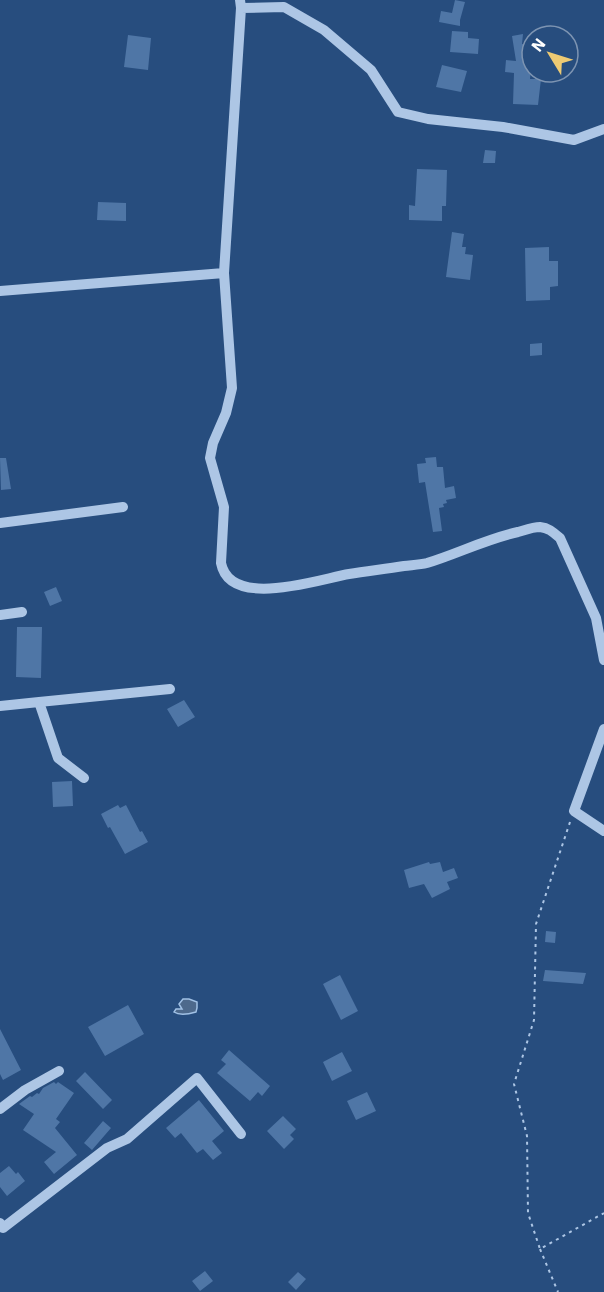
<svg xmlns="http://www.w3.org/2000/svg" width="604" height="1292" viewBox="0 0 604 1292" font-family="'IBM Plex Sans',sans-serif">
<style>
.water{fill:#4d698c;stroke:#a1c1e5;stroke-width:1.5}
.building{fill:#4f76a6}
.lines{fill:none;stroke-linecap:round;stroke-linejoin:round}
.path{stroke:#adc6e5;stroke-width:2;stroke-dasharray:3 4.5;stroke-linecap:butt}
.minor{stroke:#adc6e5;stroke-width:10}
</style>
<rect width="100%" height="100%" fill="#274d7e"/>
<!-- water -->
<path class="water" d="M183,999H189L197,1002V1008L196,1012C189,1014 180,1016 174,1012L176,1009H182L179,1004Z"/>
<!-- building -->
<path class="building" d="M455,0L465,2L460,20V26L439,22L441,11L452,13Z
M452,31L468,32V38L479,39L478,54L450,52Z
M523,34L522,44H526V68L531,69L530,79H541L538,105L513,104L514,73L505,72L506,60L516,61L512,36Z
M128,35L151,38L148,70L124,67Z
M442,65L467,71L461,92L436,87Z
M485,150L496,151L495,163H483Z
M417,169L447,170L446,206H442V221L409,220V205L415,206Z
M98,202L126,203V221L97,220Z
M452,232L464,234L462,247H466L465,254L473,255L470,280L446,277Z
M549,247V261H558V286L550,287V300L526,301L525,248Z
M542,343V355L530,356V344Z
M436,457L437,467H443L445,488L454,486L456,498L446,500L447,503L443,504L444,507L439,508L442,531L433,532L425,482L419,483L417,464L426,463L425,458Z
M0,458H6L11,489L1,490Z
M56,587L62,601L50,606L44,592Z
M17,627H42L41,678L16,677Z
M184,700L195,717L178,727L167,709Z
M72,781L73,806L53,807L52,782Z
M118,805L120,808L126,805L140,832L142,831L148,842L125,854L110,827L108,828L101,814Z
M429,862L430,864L440,862L443,872L454,868L458,878L447,882L450,889L432,898L424,884L409,888L404,870Z
M546,931L556,932L555,943L545,942Z
M545,970L586,973L583,984L543,981Z
M340,975L358,1011L341,1020L323,984Z
M128,1005L144,1034L105,1056L88,1027Z
M0,1029L21,1070L3,1080L0,1074Z
M229,1050L270,1086L262,1096L258,1092L250,1101L217,1073L226,1064L221,1060Z
M342,1052L352,1071L332,1081L323,1062Z
M85,1072L112,1100L103,1109L76,1081Z
M54,1082L56,1084L58,1082L74,1093L56,1119L60,1122L55,1128L77,1155L54,1174L44,1162L56,1152L23,1130L34,1114L19,1104L30,1096L32,1097L37,1093L39,1094L43,1088Z
M367,1092L376,1111L356,1120L347,1101Z
M199,1100L224,1131L212,1141L222,1153L213,1160L203,1149L197,1153L181,1133L175,1138L166,1128Z
M283,1116L296,1129L290,1135L294,1139L284,1149L267,1131Z
M103,1121L111,1128L92,1150L84,1143Z
M9,1166L16,1174L18,1172L25,1181L7,1196L0,1187V1173Z
M205,1271L213,1281L200,1291L192,1281Z
M298,1272L306,1279L296,1290L288,1282Z"/>
<g class="lines">
<!-- path -->
<path class="path" d="M570,822L536,924L534,1020L514,1084L527,1136L528,1213L540,1249L604,1213
M540,1249L558,1292"/>
<!-- minor -->
<path class="minor" d="M240,0L241,8L284,7L324,30L371,70L398,112L428,119L503,127L574,140L604,129
M241,8L224,273L232,388L226,413L213,443L210,458L224,507L221,563C230,610 319,579 349,574C367,571 386,569 404,566C411,565 419,565 427,563C457,554 486,539 518,532C525,530 533,527 540,527C549,528 553,532 560,538L596,618L604,660
M0,291L224,273
M0,523L123,507
M0,615L22,612
M39,702L170,689
M0,706L39,702L58,758L84,778
M604,729L574,811L604,831
M0,1109L25,1090L59,1071
M0,1223L3,1228L107,1148L127,1139L197,1078L241,1134"/>
</g>
<!-- north arrow -->
<g transform="translate(550 54) rotate(308)"><circle r="28" fill="#274d7e" stroke="#7d94b2" stroke-width="1.5"/>
<path d="M0-4.5L10 22L0 15L-10 22Z" fill="#edca73"/>
<text y="-9" font-size="16" font-weight="bold" text-anchor="middle" fill="#ffffff">N</text>
</g>
</svg>
